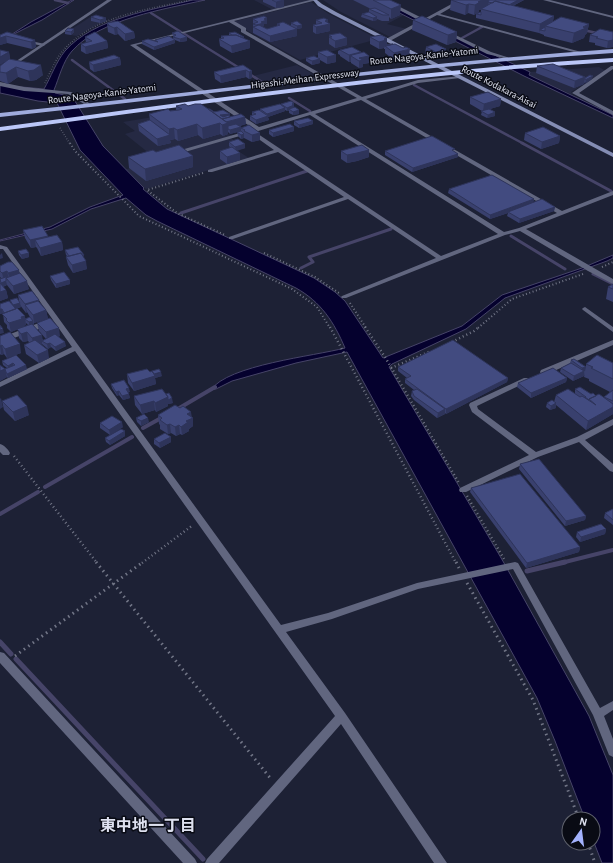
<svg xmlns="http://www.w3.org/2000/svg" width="613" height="863" viewBox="0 0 613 863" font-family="'Alegreya Sans','Noto Sans JP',sans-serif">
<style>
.built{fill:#252943}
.water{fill:#05012e;stroke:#464468}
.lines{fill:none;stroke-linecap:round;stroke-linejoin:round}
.stream-far3{stroke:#464468;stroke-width:2.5}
.stream-far2{stroke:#464468;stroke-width:3}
.stream-far1{stroke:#464468;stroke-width:4}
.stream{stroke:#464468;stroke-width:5}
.path-far3{stroke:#727687;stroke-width:1.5;stroke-dasharray:0.5 2;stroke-linecap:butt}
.path-far2{stroke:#727687;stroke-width:2;stroke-dasharray:1 2.5;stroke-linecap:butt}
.path-far1{stroke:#727687;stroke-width:2.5;stroke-dasharray:1 3;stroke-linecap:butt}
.path{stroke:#727687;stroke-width:3;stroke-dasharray:1.5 4;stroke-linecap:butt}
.minor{fill:#61667f;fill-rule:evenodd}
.tertiary{fill:#61667f;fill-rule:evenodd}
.secondary{fill:#848db4;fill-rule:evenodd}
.primary{fill:#9fabdd;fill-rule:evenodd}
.motorway{fill:#bbc7f8;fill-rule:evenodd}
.wall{fill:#39406e;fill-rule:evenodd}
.shaded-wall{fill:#2e345a}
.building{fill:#424b80;stroke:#2e345a}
.labels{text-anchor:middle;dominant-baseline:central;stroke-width:3;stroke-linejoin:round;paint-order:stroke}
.far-street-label{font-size:10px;fill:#dee1ef;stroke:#090b14}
.near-neighbourhood-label{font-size:16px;font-weight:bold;fill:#dee1ef;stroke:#090b14}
</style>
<rect width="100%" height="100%" fill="#1d2135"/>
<!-- built -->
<path class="built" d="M254,0H310V1L273,10Z
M323,0H374L404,15L387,24L407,29L390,37L341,12Z
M311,2L329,14L378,39L300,60L232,22Z
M92,16L110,21L97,25L77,36L64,34Z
M297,65L311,73L309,76L262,82L253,76Z
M599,67L606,71L571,92L573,95L529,75L530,72Z
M195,110L232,136L155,158L125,134L135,131L123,122Z
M231,138L246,148L238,151L249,158L146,189L124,170Z"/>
<!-- water -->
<path class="water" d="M72,0H74L42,20L6,38L31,22Z
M193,0H205C165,9 100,19 72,51C63,61 59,78 54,90L55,93L69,96L73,98L103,146L144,188L143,189L167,209L314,278L335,292L345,301L383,358L462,326L502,295L582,268L613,255V258L607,261L505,298L466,329L392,364L389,367L504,563L589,716L613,775V863H602L593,840V819H585L555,741L537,698L347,352L296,363L232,381L216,389L211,390C227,365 315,356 345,348C334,322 321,302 296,288L157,221L146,215L126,198L91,209L52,229L0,241V240L50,227L90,207L123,195L80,150L57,103L38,101L0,93V85L44,89C51,77 56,62 65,51C94,18 152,10 193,0Z
M374,0H379L530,72L529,75L613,115V118L524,76Z"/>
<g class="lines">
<!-- stream-far3 -->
<path class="stream-far3" d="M55,0L68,3
M151,13L181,32
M583,30L597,33
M183,33L241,69
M462,38L482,27
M72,60L125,99
M248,73L262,82
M414,85L524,144
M289,98L310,111"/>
<!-- stream-far2 -->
<path class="stream-far2" d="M522,143L611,191
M181,213L307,171
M511,236L565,269
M301,268L313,262L309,257L391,229
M593,274L613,284"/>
<!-- stream-far1 -->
<path class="stream-far1" d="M176,410L215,387
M143,428L163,417
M45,487L132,437
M0,514L38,492
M561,563L613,550"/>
<!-- stream -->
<path class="stream" d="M527,571L565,562
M0,642L11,654
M16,659L203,859"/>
<!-- path-far3 -->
<path class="path-far3" d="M45,83C50,73 54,62 61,53C91,16 146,10 190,0
M60,128L70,144"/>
<!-- path-far2 -->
<path class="path-far2" d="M70,143L75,151L139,216L292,289L317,307L330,328
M203,173L147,190L177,213L225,235
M264,253L315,277L339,293
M602,267L613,262
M350,303L366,328
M478,328L512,299L583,274"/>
<!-- path-far1 -->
<path class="path-far1" d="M330,327L456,563
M365,327L385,357L459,483
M452,342L474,331L479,327
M391,368L431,351
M14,456L97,563
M467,496L504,559
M142,563L193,525"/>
<!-- path -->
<path class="path" d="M96,562L271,779
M456,562L459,568
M467,583L533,700L579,819
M15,656L143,562
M588,843L595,863"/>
<!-- minor -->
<path class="minor" d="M310,0H317L234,21L246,28V31L362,97L418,80L462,76V77L460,78L418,83L366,99L562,211L613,191V195L526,229L613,279V284L588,271L520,231L505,235L346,298H342L341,297L342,296L436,258L348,199L233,239H229V237L344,197L278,152L212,172H208V170L274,150L250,133L178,154H174V152L254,129L130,45ZM229,22L241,29V32L357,98L259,127L136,45ZM361,100L557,213L519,228L504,232L315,114ZM310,115L498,234L441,256L255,132Z
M381,0H386L424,19L459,0H464L440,14L585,53L581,54L437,15L390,41H386V39L420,21Z
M543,0H550L613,16V18Z
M447,31L491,52L510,58L508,59L487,54L445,33V31Z
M26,40L45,44V45L43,46L24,42V40Z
M611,66H613V69L579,93L613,111V115L572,93Z
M0,82L24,87L71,92L78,95L93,106L88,107L74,97L68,94L24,91L0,86Z
M0,245L7,247L281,625L328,613L417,583L515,562L518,563L600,708L613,701V710L604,716L613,739V757L609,755L593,715L513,569L418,589L332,619L286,632L345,713L447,863H434L341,724L219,863H205L207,859L335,716L75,351L0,387V382L72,347L3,249H0Z
M585,307L613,327V332L583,310L582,309L583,308Z
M44,321H50L51,323L50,325L0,343V338Z
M613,340V345L547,374H541L540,372L541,370Z
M524,378H527L531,380L477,406L478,409L536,452L577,437L613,419V425L585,440L613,464V472L610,471L579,442L538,457L466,492H460L459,490L460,488L529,455L472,412L469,405L470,403Z
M0,444C4,445 8,449 10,453L9,455H3L0,452Z
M0,652L4,653L195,859L197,863H183L0,663Z"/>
<!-- tertiary -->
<path class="tertiary" d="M107,0H112L0,75V72Z"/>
<!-- secondary -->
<path class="secondary" d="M313,0H317L322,4L336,12L613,153V157L332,14L318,6Z"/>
<!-- primary -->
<path class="primary" d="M613,49V53C408,66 204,96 0,117V113C204,92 408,63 613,49Z"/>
<!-- motorway -->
<path class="motorway" d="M613,58V62C407,74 204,104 0,131V127C204,100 407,70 613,58Z"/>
</g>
<!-- wall -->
<path class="wall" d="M263,0H283L284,7L276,8L263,2Z
M353,0H390L400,15L391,19L389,17V21H382L377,19V20L373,21L361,17L362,14L369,12V9H371Z
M451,0H524L513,6L554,16L553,21L589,24L587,33L585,35L584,38L572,43L544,36V35L539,33L476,18V14L481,12V10H479V12L474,15L468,13L465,15L450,10Z
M91,17L106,21L100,23L91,21Z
M267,18V24H264V26L262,27L267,29L277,26V24L291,26V23L302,28L297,29V36L270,42L253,33V24L254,23H253V19Z
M316,20L328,23L330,24V31L316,34L313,32V25H316Z
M413,20L457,32L456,42L447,45L412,30Z
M107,23L134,32L135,38L125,41L118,34L115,35L108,32Z
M68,28L74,32L71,35L65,34V31Z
M613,32V47L607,48L595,45V43L589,42L590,35Z
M172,33L187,37V41L180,42L175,40V43L154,50L142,44V41H155V40L173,39V36Z
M229,33L244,37V39L250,48L232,53L220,46L219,39H221V36H229Z
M0,35L35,40L36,47L32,49L7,43L0,45Z
M329,35L347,38V45L335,48L329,44Z
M85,37L107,41L108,48L86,54L81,51V44L86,43Z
M370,37L387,38V45L409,56L394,60L385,53V49H384V48L379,49L370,44Z
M426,47L446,49V56L435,59L425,54Z
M340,50L361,52V53L369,56V63L363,64V67L359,68L351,63V62H349L340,56V55L338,54V51Z
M9,52L10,59H9L43,75L36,80L30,81L18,77L8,84L0,81V66L6,61Z
M318,52L336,55V62L327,64L320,60V63L312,65L306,61V58H318Z
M120,58L121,65L94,72L90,69L89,62Z
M243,65L252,71V78L249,79L246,77L221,83L215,79L214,72Z
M537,66L592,79L584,83V84L574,88L536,73Z
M470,97L501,99L500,106L490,109L495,112V116L487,118L481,115L482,111L470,104Z
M294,103V108L299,110V114L293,115L289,113V111H287L285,110V111L268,117L269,120L256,124L250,120V116L252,115V112L260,111V109L281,105V104Z
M176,106H188L208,109L230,117H245L246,124L240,126L241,128L260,133V140L252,142L244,138L241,139L238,136L237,132H241V131L230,134L228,132V134L223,136L220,134L203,139L198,135L178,141L175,139L170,140L171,143L158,146L139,131L138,124L150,120L149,114L176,110Z
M294,121L313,124L299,128L294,125Z
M294,127V131L273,137L269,134V130Z
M525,133L560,136L559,143L541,149L524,140Z
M229,142L245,144V148L237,150L240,160L227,164L220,159V151L231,148L229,146Z
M341,151L369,157L357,161L347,163L341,159Z
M385,151L455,152L458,154V157L412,172L385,155Z
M156,152L193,156V167L146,181L129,168L128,157Z
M449,189L534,199L533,203L555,207L554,211L519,223L507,216L508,213L490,219L448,193Z
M23,230L48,237L62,242L63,250L41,256L37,248L36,247L31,248L25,238Z
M65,250L84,258L87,269L73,273L68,265L66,257L67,256L66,255Z
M18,251L29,253V257L22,259L19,255Z
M0,266L19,270V273L29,289L14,294L7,285L3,287L6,290L8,298L0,301V279L1,278L0,277Z
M50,276L70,284L56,288L51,280Z
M613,284V302L606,299L608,287Z
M18,295L39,302L46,310L48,319L60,336L58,337L66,346L56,351L51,347L48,349L43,345L42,344H41L49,358L39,363L26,354L24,345L30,343L28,341L23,342L19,338L18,329L11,332L7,328V325L4,322L3,313L0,314V304L11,303L10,300L19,301ZM20,305L26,313L27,312L30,317L25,319L16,309L21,307ZM46,319L37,323L39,331L46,339L43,340L33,325H34V322V323ZM26,323L28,325L24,327L23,326L26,325Z
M0,336L21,353L7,358L4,354L1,355L0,354Z
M16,355L27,369L8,378L7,377L0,381L5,369L7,368L3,365L2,361Z
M571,360L586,367V364L613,363V414L586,430L556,405V408L550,410L546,407L547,403L554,402L556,395L575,393V389L604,398L610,392L589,381V379L584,377L585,371L584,376L573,381L560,372L561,368L570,363Z
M398,367L508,378L507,382L446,414L445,413V414L437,418L414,400L411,396L412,391L414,390L405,383V379L407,378L398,371Z
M150,372L162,376L155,378L156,384L134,391L128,383L127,374Z
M567,378L566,382L531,398L517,387L518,383Z
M111,384L130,392H128L130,398L123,400L119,395L117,396L112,388Z
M166,394L173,403L168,404V406L156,412L155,410L142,414L135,405L134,396Z
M2,401L29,415L15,421L4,410Z
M158,415L191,417L193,418V426L189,429V431L182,435L180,434L176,436L171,433L168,434L160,429V425L159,424Z
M136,418L149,422L141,426L137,422Z
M100,423L123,427L110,435L100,428Z
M125,431V436L110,445L106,442L105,438Z
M154,439L171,442L160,448L154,444Z
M520,464L586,516L585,520L565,526L519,469Z
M471,488L580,547L579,552L526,568L470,492Z
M613,509V525L604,518L605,513Z
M606,529L605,534L580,542L576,537L577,532Z"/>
<!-- shaded-wall -->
<path class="shaded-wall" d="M284,0V7L276,8V2Z
M482,0H489L488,7L481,9V10H479V12L474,15L475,5L478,2Z
M518,0H524L506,9L507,6Z
M469,4L468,13L465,15L466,5Z
M401,5L400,15L391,19V9Z
M554,16L552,25L545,26V30H540L539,33L540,24Z
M377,17V20L373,21V18Z
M106,18V21L100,23V20Z
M267,18V24H264V26L256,29V25L261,22L264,19Z
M328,20V25L330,24V31L316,34V27L325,21Z
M589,24L587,33L585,35L584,38L572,43L574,33Z
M302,25V28L297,29V36L270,42V36L297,29V26Z
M117,27L118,34L115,35L114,28Z
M74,29V32L71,35V32Z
M134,32L135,38L125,41V34Z
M457,32L456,42L447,45L448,35Z
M6,36L7,43L0,45V38Z
M187,37V41L180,42V39Z
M347,38V45L335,48V41Z
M387,38V45L385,46L384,48L379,49V42L384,39Z
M35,40L36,47L32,49L31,42Z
M175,40V43L154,50V47Z
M613,40V47L607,48L608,41Z
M107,41L108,48L86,54L85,47Z
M250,41V48L232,53L231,46Z
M410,49L409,56L394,60V53Z
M446,49V56L435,59L436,52Z
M9,52L10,59L0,65V57Z
M361,52V58L369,56V63L363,64V67L359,68V59L351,56V62H349V55Z
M336,55V62L327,64V57Z
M120,58L121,65L94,72L93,65Z
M320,59V63L312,65V61Z
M41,65L43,75L36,80L30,81L28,71Z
M16,67L18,77L8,84L6,73Z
M246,70V77L221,83L220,76Z
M252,71V78L249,79V72Z
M593,76L592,79L585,84L586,80Z
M585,77L584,84L574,88L575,81Z
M501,99L500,106L483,111L484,104Z
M294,103V109H289V111H287V108L292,104Z
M285,108V111L268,117L269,120L256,124V120L268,116L267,114Z
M299,110V114L293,115V112Z
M495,112V116L487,118L488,115Z
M230,114V118L220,119V115Z
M245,117L246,124L229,129H228V134L223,136L222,125L224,123Z
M313,121V124L299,128V125Z
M220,123V134L203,139L202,128Z
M197,124L198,135L178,141L177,130Z
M241,127V131L230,134V130Z
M294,127V131L273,137V133Z
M174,128L175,139L170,140L171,143L158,146L157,139L169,135V129Z
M260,133V140L252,142V135Z
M244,134V138L241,139V135Z
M560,136L559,143L541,149L542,142Z
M245,144V148L236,151L235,147Z
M369,150V157L357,161L347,163V155Z
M240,153V160L227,164V157Z
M458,154V157L412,172L413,168Z
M193,156V167L146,181L145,169Z
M534,199L533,203L508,212V213L490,219V215Z
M555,207L554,211L519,223L520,219Z
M48,236L49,244L35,240L36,247L31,248L30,240Z
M62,242L63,250L41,256L40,248Z
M2,253L3,258L0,259V255Z
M29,253V257L22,259L21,255Z
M86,261L87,269L73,273L72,265Z
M19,270L20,278L10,281L8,273Z
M7,271L9,280L6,278L4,281L2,273Z
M70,280V284L56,288V284Z
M6,281L7,285L1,287V283Z
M27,281L29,289L14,294L13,286Z
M6,290L8,298L0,301V292Z
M39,300L40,308L25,305L27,312L26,313L25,304Z
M20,303L21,307L14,309L13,305Z
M0,309H2L3,313L0,314Z
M46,310L48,319L34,323L33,315Z
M25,316L26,325L23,326L24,327L11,332L9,323Z
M33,321L34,325L29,327V322Z
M59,328L60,336L47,341L46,332Z
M3,329L4,333L0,334V330Z
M27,332L28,341L23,342L21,334Z
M42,335L43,341H42V344L34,347L32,338Z
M65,342L66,346L56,351L55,347Z
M50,343L51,347L48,349L47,344Z
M20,344L21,353L7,358L5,349Z
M2,345L4,354L1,355L0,346Z
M48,350L49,358L39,363L37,355Z
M13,363L14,368L9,370L8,366Z
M26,365L27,369L8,378L7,374Z
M586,367L585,371L581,373L582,368Z
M5,369L7,377L0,381V371Z
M584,371V376L573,381L574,376Z
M161,372L162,376L155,378L156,384L134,391L132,383Z
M508,378L507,382L446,414V409Z
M567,378L566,382L531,398V393Z
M129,388L130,392L126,393V389Z
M119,391V395L117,396L116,392Z
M129,394L130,398L123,400L122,396Z
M168,397L172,398L173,403L168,404V406L156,412L155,403Z
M1,398L3,407L0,409V399Z
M154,401L155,410L142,414L140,405Z
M556,403V408L550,410L551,406Z
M27,406L29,415L15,421L13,412Z
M613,407V414L586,430L588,421Z
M445,409V414L437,418L438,413Z
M191,412L192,418H193V426L189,429V431L182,435L181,427L187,414Z
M148,418L149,422L141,426V421Z
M122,422L123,427L110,435L109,430Z
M170,424L171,433L168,434L167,425Z
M179,425L180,434L176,436L175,427Z
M125,431V436L110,445L109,441Z
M171,437V442L160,448L159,443Z
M586,516L585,520L565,526L566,521Z
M606,529L605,534L580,542L581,537Z
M580,547L579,552L526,568L527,563Z"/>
<!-- building -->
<path class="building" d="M272,0H284L276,2Z
M373,0H390L401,5L391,9Z
M451,0H482L478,2H480L475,5L469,4L466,5Z
M489,0H518L509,5L495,1L493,3L488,2Z
M495,1L554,16L540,24L481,9Z
M375,8L389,15H383L369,9Z
M369,12L377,17L373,18L362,14Z
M481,12V15L476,14Z
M96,15L106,18L100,20L91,17Z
M264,16L267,18L264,19L267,20L261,22L264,23L256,25L253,24L258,22L253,19Z
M422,16L457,32L448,35L413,20Z
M561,17L589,24L583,27L586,28L574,33L545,26Z
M324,18L328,20L325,21L330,24L316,27L313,25L322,23L316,20Z
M118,21L134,32L125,34L117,27L114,28L108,25H109L107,23Z
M297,21L302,25L297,26L291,23Z
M283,22L297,29L270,36L253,27L259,25L267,29L280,25L277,24Z
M545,27V31L540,30Z
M68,28L74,29L71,32L65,31Z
M600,29L613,32V40L608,41L596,38L598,37L590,35Z
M178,31L187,37L180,39L173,37L176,35L172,33Z
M7,32L35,40L31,42L6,36L0,38V35Z
M95,32L107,41L85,47L81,44L92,41L85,37Z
M235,32L244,37H241L236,35H232L229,33Z
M340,33L347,38L335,41L329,37H332L329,35Z
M236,35L250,41L231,46L219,39L224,38L221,36Z
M381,35L387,38L384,39L386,40L379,42L370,37Z
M169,36L175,40L154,47L142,41L148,39L158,42L155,40Z
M392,44H393L386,46L385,45Z
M395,44L403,48L406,47L410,49L394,53L385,46Z
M436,44L446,49L436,52L426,47Z
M352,47L361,52L349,55L340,50Z
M0,50L9,52L0,57Z
M327,50L336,55L327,57L318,52Z
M364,52L369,56L359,58L363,60L359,61L351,56L352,55Z
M114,55L120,58L93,65L89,62Z
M314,56L320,59L312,61L306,58Z
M9,59L41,65L34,70L28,71L16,67L6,73L0,72V66Z
M553,64L585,77L575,81L537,66Z
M243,65L252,71L249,72L246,70L220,76L214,72Z
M590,75L593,76L585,80V78Z
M488,92L501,99L484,104L470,97Z
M291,101L294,103L292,104L294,105L287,108L281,104Z
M185,104L188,106L195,104H201L228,123L222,125L220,123L202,128L197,124L177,130L174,128L169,129L149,114L168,109L170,111L179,110L182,109L176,106Z
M280,104L285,108L267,114L260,109Z
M295,107L299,110L293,112L289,109Z
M208,109H210L214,112L223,110L230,114L220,115L223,117L229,115L230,117L222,119Z
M489,109L495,112L488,115L481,111Z
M259,110L268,116L256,120L250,116L256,114L252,112Z
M241,114L245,117L226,122L222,119Z
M308,118L313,121L299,125L294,121Z
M150,120L170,135L157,139L138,124Z
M236,124L241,127L230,130L228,129V126Z
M290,124L294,127L273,133L269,130Z
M249,125L260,133L252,135L244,131L245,130L241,128Z
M543,127L560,136L542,142L525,133Z
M241,131L244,134L241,135L237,132Z
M432,136L455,149L452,150L458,154L413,168L385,151Z
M238,139L245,144L235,147L229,142Z
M179,145L193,156L145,169L128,157L153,150L156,152Z
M362,145L369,150L357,153L347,155L341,151Z
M232,147L240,153L227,157L220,151Z
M492,175L534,199L490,215L449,189Z
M542,199L555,207L520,219L508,212Z
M42,226L48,236L30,240L23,230Z
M57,235L62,242L40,248L35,240Z
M78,247L84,255L83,256L81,253L69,256L65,250Z
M26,249L29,253L21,255L18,251Z
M81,253L86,261L72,265L66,257Z
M8,262H12L19,270L8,273L7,271L2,273L0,271V266Z
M64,272L70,280L56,284L50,276Z
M20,273L27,281L13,286L6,278Z
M6,277H7L6,278V281L1,283L0,279Z
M0,283L6,290L0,292Z
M613,284V289L608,287Z
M32,291L39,300L25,304L18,295Z
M17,298L20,303L13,305L10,300Z
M9,301L16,309L4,313L2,309H0V304Z
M38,301L46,310L33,315L25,305Z
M17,308L25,316L21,317L22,319L9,323L6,320L7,319L2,314Z
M30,317L33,321L29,322L25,319Z
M50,318L59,328L46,332L37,323Z
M32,324L42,335L32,338L27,332L21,334L17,329Z
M0,325L3,329L0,330Z
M10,332L20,344L5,349L2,345L0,346V336Z
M55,334L65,342L55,347L50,343L47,344L42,341Z
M35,340L48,350L37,355L24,345Z
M453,340L508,378L446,409L405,379L411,376L398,367Z
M16,355L26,365L7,374L6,372L5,369L15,365L13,363L8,366L2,361Z
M597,355L613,363V379L591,368L593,367L586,364Z
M574,359L586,367L582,368L571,360Z
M571,363L584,371L574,376L561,368Z
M0,365L5,369L0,371Z
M553,368L567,378L531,393L518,383Z
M147,369L150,372L152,371L155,376L132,383L127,374Z
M159,369L161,372L154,374L152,371Z
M124,380L129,388L126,389L129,394L122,396L119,391L116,392L111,384Z
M580,387L591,394L593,393L596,396L589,399V400L585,397H586L575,389Z
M162,389L168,397L155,403L154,401L140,405L134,396Z
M417,389L445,409L438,413L414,396L412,391Z
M568,389L580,397L582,396L596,405L589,399L599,394L613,404V407L588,421L556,395Z
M613,390V401L604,397Z
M169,393L172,398L168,400V397L166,394Z
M17,395L27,406L13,412L2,401Z
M552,400L556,403L551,406L547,403Z
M175,405L180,408L183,406L191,412L187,414L193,418L186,421L188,422L181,427L179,425L175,427L170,424L167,425L160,420L162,418L158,415Z
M144,414L148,418L141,421L136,418Z
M112,416L122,422L109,430L100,423Z
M121,429L125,431L109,441L105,438Z
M165,433L171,437L159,443L154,439Z
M539,459L586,516L566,521L520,464Z
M520,474L580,547L527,563L471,488Z
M613,509V520L605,513Z
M601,524L606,529L581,537L577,532Z"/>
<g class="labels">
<!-- far-street labels -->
<g class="far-street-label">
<text transform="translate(424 56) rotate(-6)">Route Nagoya-Kanie-Yatomi</text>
<text transform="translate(305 79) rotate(-7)">Higashi-Meihan Expressway</text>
<text transform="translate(499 87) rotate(27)">Route Kodakara-Aisai</text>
<text transform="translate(102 94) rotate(-7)">Route Nagoya-Kanie-Yatomi</text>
</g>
<!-- near-neighbourhood labels -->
<g class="near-neighbourhood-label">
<text x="148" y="826">東中地一丁目</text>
</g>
</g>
<!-- north arrow -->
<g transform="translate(581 831) rotate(14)"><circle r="19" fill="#090b14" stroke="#5e616c"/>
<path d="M0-3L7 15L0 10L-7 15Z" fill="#a3b2fd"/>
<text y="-6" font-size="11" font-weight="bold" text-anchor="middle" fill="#dee1ef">N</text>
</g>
</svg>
